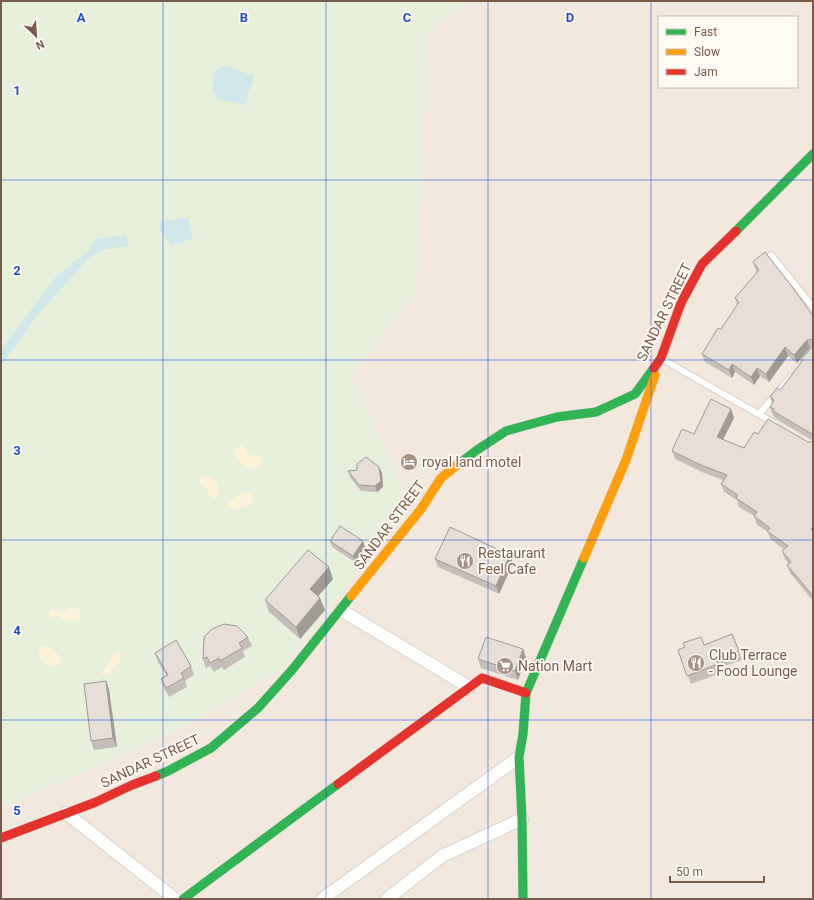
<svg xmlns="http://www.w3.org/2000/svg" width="814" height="900" viewBox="0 0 814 900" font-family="Roboto,sans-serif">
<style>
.residential{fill:#f2e8de;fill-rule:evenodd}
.green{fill:#e7f0db}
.sand{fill:#fbf2d9}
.water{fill:#d0e8ea}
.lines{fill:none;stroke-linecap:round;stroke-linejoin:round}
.lane-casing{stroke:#d7d1cb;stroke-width:8}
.street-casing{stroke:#d7d1cb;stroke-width:14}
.fast-casing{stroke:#d9d2cb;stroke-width:10}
.slow-casing{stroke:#d9d2cb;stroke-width:10}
.jam-casing{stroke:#d9d2cb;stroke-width:10}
.lane{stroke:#fefefd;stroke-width:6}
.street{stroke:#fefefd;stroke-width:12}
.fast{stroke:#30b455;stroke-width:9}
.slow{stroke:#ff9f0a;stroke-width:9}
.jam{stroke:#e5322d;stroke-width:9}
.wall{fill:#c6bfb9}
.shaded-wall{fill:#a19b96}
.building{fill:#e6ded7;stroke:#a19b96}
.grid{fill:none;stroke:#1d4ed8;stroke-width:1;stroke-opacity:0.55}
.labels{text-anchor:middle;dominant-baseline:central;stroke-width:3.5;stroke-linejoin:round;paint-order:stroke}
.street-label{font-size:14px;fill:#7a5c4d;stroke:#fffaf3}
.poi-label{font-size:14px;fill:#7a5c4d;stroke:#fffaf3;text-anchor:start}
.grid-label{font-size:13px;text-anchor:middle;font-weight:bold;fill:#1d4ed8;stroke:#fffaf3;stroke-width:3.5;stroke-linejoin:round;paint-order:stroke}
</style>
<rect width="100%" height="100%" fill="#f9f5f0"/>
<!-- residential -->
<path class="residential" d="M466,1H813V899H1V808L182,728L410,503L351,376L416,291L428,32ZM659,17H797V87H659Z"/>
<!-- green -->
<path class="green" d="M1,1H466L428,32L416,291L351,376L410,503L282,669L182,728L1,808Z"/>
<!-- sand -->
<path class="sand" d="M243,445L246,448V452L252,456L259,455L262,457V467C260,468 258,469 256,469C248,471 235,461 233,453C236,448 238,446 243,445Z
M207,475C216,478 217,483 220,492L218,496L213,499L209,495L206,488L202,487L199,481L200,478Z
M249,491L251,494L254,502C246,506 237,512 228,508L227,505C232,497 241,494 249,491Z
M73,607L80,610L81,614V618C72,624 66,621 57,616L53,618L50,616L49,612L54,609L63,612Z
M44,646L49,647L61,657L59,664C48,669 38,661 39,649Z
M119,651L122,654L119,662L110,674L105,675L101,674L115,652Z"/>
<!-- water -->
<path class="water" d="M226,66L254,76L245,105L218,99L212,90L215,70Z
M188,218L193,239L171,245L160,231V221Z
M127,235L128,246L101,250L89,258L40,312L1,365V350L56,277L88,251L96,239Z"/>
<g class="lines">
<!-- lane casing -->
<g class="lane-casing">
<path id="lane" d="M771,255L813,307
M662,359L774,423
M759,414L791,377"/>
</g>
<!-- street casing -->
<g class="street-casing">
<path id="street" d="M341,610L469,687
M66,813L175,899
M322,899L519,757
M387,899L442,856L522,819"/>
</g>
<!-- fast casing -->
<g class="fast-casing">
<path id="fast" d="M736,231L813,154
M456,466L477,450L506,431L557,417L596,412L635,394L654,368
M156,776L168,771L211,748L258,708L292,670L351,596
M183,899L338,784
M523,899L522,819L519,757L523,734L526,693L584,558"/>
</g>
<!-- slow casing -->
<g class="slow-casing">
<path id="slow" d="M584,558L626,460L655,375
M351,596L421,509L441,478L456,466"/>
</g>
<!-- jam casing -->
<g class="jam-casing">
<path id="jam" d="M654,368L661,358L681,303L702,264L736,231
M338,784L482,678L526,693
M1,838L96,802L132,785L156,776"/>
</g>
<!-- lane -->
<use href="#lane" class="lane"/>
<!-- street -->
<use href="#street" class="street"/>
<!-- fast -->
<use href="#fast" class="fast"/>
<!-- slow -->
<use href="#slow" class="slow"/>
<!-- jam -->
<use href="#jam" class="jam"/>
</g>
<!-- wall -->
<path class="wall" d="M753,262L813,316V601L790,573L787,565L789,564L785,559L782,551L785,550L770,539L768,532L757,525L754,516L739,507L737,500L724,492L721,484L723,480L704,473L675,459L672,451L694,434L731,409L734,418L723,440L744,448L758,434L808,442H812L813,441L776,419L774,416L773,415L770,407L772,403L770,397L780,390L784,385L802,362L801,360L812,348H810L797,363L788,356L769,382L760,376L754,385L735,372L732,378L705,362L702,354L721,329L737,305L735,298L757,273L756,271Z
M379,467L382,473L383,487L377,492L361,491L350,477L348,471Z
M330,541L365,547L355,562L332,547Z
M510,555L513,563L499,594L438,567L435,559Z
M333,579L318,596L325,610L300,639L269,612L265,600Z
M732,634L742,660L719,668L721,673L691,684L678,650L704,645Z
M204,637H248L252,646L243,651L245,657L224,670L222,667L214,672L210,666L206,668L203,659Z
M523,649L526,658L518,680L481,668L478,659Z
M155,653L191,666L194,675L185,681L187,687L169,697L164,688L161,679L166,675L158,662Z
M106,681L109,690L117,747L94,750L91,741Z"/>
<!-- shaded-wall -->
<path class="shaded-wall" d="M807,340L810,348L797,363L794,355Z
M785,347L788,356L769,382L766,374Z
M732,364L735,372L732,378L729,370Z
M757,368L760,376L754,385L751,377Z
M731,409L734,418L720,445L717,437Z
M379,467L382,473L383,487L377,492L375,486Z
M363,541L365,547L355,562L353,556Z
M510,555L513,563L499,594L496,586Z
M329,567L333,579L314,601L310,589Z
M320,598L325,610L300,639L296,627Z
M523,649L526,658L518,680L515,671Z
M106,681L109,690L117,747L113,738Z"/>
<!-- building -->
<path class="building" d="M765,252L793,288L813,316V340V339L807,340L794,355L785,347L766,374L757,368L751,377L732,364L729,370L702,354L718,328L721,329L739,302L735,298L759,270L753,262Z
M813,346V435L812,434L773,411L774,409L770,407L774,400L770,397L777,388L780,390L784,385L802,361L801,360Z
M711,399L731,409L717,437L744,448L754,432L758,434L768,419L808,442H812L813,440V527L811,529L812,530L813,529V596L787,565L791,562L782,551L788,546L767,531L770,528L754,516L757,512L736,498L738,495L721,484L727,475L701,465L672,451L682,429L694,434Z
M366,457L379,467L381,481L375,486L359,485L348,471L357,470V464Z
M340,526L363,541L353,556L330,541Z
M450,527L510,555L496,586L435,559Z
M308,550L329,567L310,589L320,598L296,627L265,600Z
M224,624L237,626L248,637L239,643L242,648L220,661L219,658L210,663L207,657L203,659L204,637L212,629Z
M732,634L739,651L716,659L718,664L687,676L678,650L685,647L683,643L701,637L704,645Z
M486,637L523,649L515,671L478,659Z
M176,640L191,666L181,673L184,678L166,688L161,679L168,675L155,653Z
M106,681L113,738L91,741L84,684Z"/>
<!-- grid -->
<path class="grid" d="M163,1V899M326,1V899M488,1V899M651,1V899M1,180H813M1,360H813M1,540H813M1,720H813"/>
<!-- icons -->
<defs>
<g id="hotel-disc" transform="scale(0.9)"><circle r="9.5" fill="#a69286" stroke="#fffaf3"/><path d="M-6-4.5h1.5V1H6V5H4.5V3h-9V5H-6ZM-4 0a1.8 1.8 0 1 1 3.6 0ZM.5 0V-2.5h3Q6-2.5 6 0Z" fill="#fff"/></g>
<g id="restaurant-disc" transform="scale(0.9)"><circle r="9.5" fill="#a69286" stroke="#fffaf3"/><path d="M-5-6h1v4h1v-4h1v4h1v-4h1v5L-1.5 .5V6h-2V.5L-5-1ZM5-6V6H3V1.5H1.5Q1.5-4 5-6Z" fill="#fff"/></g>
<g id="supermarket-disc" transform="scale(0.9)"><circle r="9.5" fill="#a69286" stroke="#fffaf3"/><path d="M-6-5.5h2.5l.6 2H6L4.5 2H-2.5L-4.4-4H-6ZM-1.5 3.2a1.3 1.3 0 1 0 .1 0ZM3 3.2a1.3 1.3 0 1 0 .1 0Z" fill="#fff"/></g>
</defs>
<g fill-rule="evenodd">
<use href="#hotel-disc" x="409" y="462"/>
<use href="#restaurant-disc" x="465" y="561"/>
<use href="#restaurant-disc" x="696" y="663"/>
<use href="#supermarket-disc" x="505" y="666"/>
</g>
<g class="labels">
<!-- street labels -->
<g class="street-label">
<text transform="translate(664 312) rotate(-64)">SANDAR STREET</text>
<text transform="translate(389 525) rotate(-53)">SANDAR STREET</text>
<text transform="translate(150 761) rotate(-25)">SANDAR STREET</text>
</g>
<!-- poi labels -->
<g class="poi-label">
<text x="422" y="462">royal land motel</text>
<text x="478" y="553">Restaurant<tspan x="478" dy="16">Feel Cafe</tspan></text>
<text x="709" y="655">Club Terrace<tspan x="709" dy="16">- Food Lounge</tspan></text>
<text x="518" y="666">Nation Mart</text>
</g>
</g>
<g class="grid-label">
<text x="81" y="22">A</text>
<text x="244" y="22">B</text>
<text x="407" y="22">C</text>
<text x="570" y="22">D</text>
<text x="17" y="95">1</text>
<text x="17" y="275">2</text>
<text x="17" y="455">3</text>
<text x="17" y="635">4</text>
<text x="17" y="815">5</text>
</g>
<!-- border -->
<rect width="814" height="900" fill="none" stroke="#7a5c4d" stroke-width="4"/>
<!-- legend -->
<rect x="658" y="16" width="140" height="72" fill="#fffaf3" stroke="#cabbb1"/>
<rect x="666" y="29" width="20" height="6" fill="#30b455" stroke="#cabbb1"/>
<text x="694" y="36" font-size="12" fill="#7a5c4d">Fast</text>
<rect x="666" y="49" width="20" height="6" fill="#ff9f0a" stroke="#cabbb1"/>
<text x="694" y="56" font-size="12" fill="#7a5c4d">Slow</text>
<rect x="666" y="69" width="20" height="6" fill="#e5322d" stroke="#cabbb1"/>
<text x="694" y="76" font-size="12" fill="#7a5c4d">Jam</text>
<!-- north arrow -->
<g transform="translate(36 36) rotate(155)" stroke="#fffaf3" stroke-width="3" paint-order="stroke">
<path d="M0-3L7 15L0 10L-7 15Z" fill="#7a5c4d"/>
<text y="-6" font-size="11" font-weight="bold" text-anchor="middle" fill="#7a5c4d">N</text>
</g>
<!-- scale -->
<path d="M670 876v6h94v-6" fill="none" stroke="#7a5c4d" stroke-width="2"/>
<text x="676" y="876" font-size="12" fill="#7a5c4d" stroke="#fffaf3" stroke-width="3" paint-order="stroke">50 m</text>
</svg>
